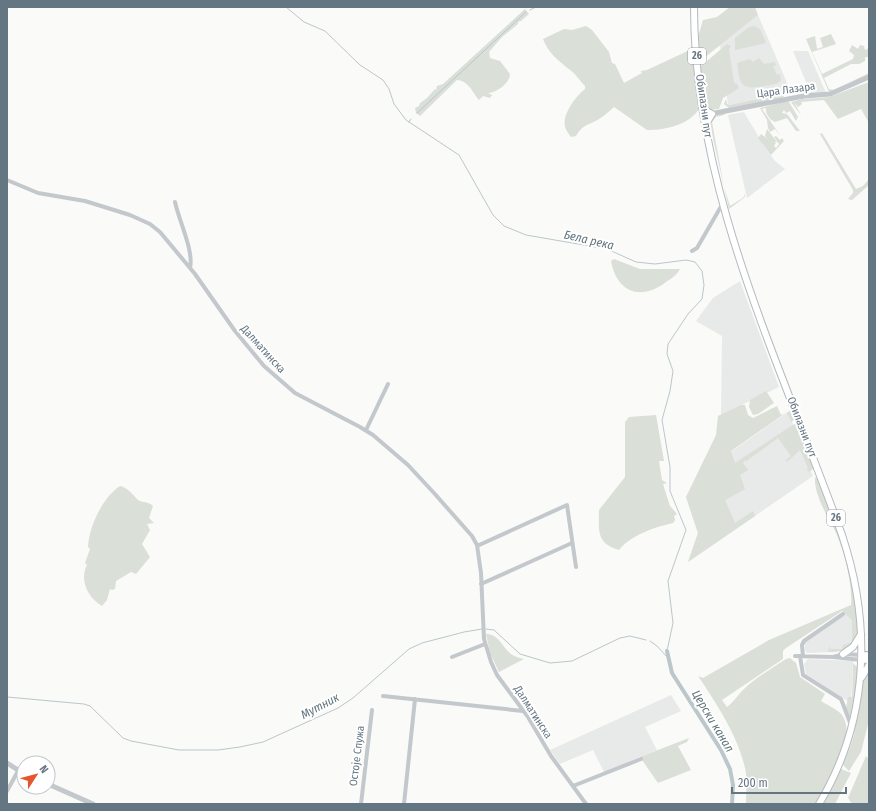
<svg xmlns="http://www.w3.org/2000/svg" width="876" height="811" viewBox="0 0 876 811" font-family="'Fira Sans Condensed',sans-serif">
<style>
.built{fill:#e8e9e9}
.green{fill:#dadfd7}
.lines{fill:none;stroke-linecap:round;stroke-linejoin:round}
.stream{stroke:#bbc7cb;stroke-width:1}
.canal{stroke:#bbc7cb;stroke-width:4}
.secondary-casing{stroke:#b3babf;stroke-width:8}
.primary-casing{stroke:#b5babe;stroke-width:8}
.minor{stroke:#c3c8cc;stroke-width:4}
.tertiary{stroke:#c3c8cc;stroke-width:5}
.secondary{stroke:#fff;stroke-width:5.5}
.primary{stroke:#fff;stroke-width:6}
.labels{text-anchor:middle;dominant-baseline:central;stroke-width:4;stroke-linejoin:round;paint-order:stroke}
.shield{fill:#fff;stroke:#939fa8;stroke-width:1}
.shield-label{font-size:10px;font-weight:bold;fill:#657683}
.street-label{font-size:11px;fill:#657683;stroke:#fff}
.water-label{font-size:12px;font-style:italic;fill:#60757c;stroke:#fff}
</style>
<rect width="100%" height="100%" fill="#fafaf8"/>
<!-- built -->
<path class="built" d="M758,15L791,92L728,105L720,45Z
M793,51H808L826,93L811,94Z
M744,112L764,146L775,161L785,169L747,198L728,115Z
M740,281L779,387L721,415L722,336L696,321L713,298Z
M788,412L813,476L688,562L698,533L686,497L703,471Z
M852,610V644L837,652L807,653L805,650V642Z
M808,659L853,661L851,703L806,674L804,664Z
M671,695L681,711L645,727L657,750L604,772L593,750L560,764L550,750Z"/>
<!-- green -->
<path class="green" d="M730,7H755L758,15L704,58H701L698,37L703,20L717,17Z
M525,9L529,14L521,21L518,22V24L502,37L489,52L490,58L500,61L510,74C510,83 496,93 488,93L492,95L490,98L483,96L479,100C472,92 469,81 457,80L420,116L416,113L415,108L419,106L420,103L427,98L435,89L436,90L437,86L443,84Z
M586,26L592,30L609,52L612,63L615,64L624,83L642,73L641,71L647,70L692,49L700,107C691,125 665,130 647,130L614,107C609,111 604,116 599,119C588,126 584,123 576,136L571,137C569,134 565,129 565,126C562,114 577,95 585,89V86C580,81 576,74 570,70C559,61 548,53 543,39L564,29L572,30Z
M754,26L760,29L766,43L735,50V38L749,27Z
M831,34L836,44L812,52L822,74L853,59L854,55L849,51L852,45L858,49L860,45L864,46L865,50L869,48V57H865V61L859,64H851L824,78L829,89L834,90L869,73V75L829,92L806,39L815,36L817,49L823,47L820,38Z
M727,44L731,46L729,49L734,83L737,84L739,88L723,98L719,109L709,110L705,105L700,67Z
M759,58L764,64L775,62L776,65L773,66L777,75L780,74L781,80C777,85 770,85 763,86C740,91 740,83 737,63L750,59L753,62Z
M869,82V123L861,109L838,119L824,100L801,102L802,104L798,107L794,102L801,115L791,102L802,99L829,97Z
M785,93L783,98L729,108L724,104L726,99L727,104L729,105Z
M786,101L789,102L798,117L796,121L790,111L786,113L784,110L782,113L787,114L800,131H796L787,118L775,122C770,120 765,114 766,108L762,109L784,141L771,155L758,138L761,134L768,139L765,136L767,129L777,142H774L776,143L774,146L776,148L779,144L774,137L776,136L780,140L782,138L775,129L770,132L768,128L767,120L760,108Z
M725,113L724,115L716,117L712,122L724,187L730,206L743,198L745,194V196L744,198L729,209L710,125L714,116Z
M822,133L856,189L863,186L869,179V185L852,200L848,199L853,193V190L820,134Z
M614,259L640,269H680C677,275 672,278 666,282C641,301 617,293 611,261Z
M766,391L774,403L758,414L753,415L749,407L750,400Z
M741,405H745L748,415L753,418L777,406L781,415L792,410L796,419L791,422L787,412L731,451L735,463L796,423L813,465V469L809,472L807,470L808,468L800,450L787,462L786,460L791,456L778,438L745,462V460L744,461L743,463L748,470L740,475L745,489L725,500L735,523L753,511L755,516L688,562L698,533L686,497L716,435L718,416Z
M656,415L664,461H659L662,480L667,483L663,484L670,506L677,514L674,516L675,520L673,523C655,527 631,535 619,550C596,543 599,531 599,510L625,477V422L629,417Z
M815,477L819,480C835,523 851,565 856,611C857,620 859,630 856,638C851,650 839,652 828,652L830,645V649H842L843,645L852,642V620L842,611L786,648L783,651V659L722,700L727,707C734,702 737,696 742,691C755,678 771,669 786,659L790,658L796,663L800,677L825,694L821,701C827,705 837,709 842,715C858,738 827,783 816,804H746C746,790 748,777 744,764C737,735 715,701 698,676L703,678L769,640L851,605C853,582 842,541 830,521C823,509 814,491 815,477Z
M120,486C127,487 133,495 138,500C143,503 148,501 153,506L149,518L154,523L147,524L150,530L142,544L150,557L136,574L131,572L116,581L115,589L112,590L110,589L107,600L102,606C88,598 79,580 87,565L85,563L90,549L88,547C89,526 103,497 120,486Z
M486,634C499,634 502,647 511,654C515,657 520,658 524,659L499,672L490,653Z
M853,663L857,667L858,672L852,721L846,708L848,697H852Z
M869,669V720L861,752L849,771L843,765C847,754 853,742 855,730C858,716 859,679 869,669Z
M689,738L687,742L678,746L691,770L658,783L640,757Z
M866,756L869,759V804H852L848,798Z
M841,769L851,773L835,804H822Z"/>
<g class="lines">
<!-- stream -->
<path class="stream" d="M286,7L304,22L325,31L360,65L383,80L389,89L394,104L406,120L459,155L493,215L504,226L526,235L607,249L636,262L655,264L686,260L695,262L702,271L704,285L702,299L688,314L668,344L667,354L673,371L670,391L662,420L670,467V491L686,530L668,581L673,623L667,651
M530,10L536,7
M417,113L526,12
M409,122L411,119
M486,629L494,630L520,654L550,663L572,661L620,638L630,636L646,640
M650,641L657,646L668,658
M7,697L84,704L90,706L123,738L131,741L179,750H218L240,747L263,742L338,708L353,698L409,649L422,643L464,632L482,629"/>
<!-- canal -->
<path class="canal" d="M667,651L672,673L721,750L730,769L733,785L732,804"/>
<!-- secondary casing -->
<g class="secondary-casing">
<path id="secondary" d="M862,655H869
M861,660H869"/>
</g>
<!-- primary casing -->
<g class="primary-casing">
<path id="primary" d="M694,7C694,192 781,364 842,535C872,625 869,721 819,804
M703,109L712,114L706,124
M843,654L853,647L861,634
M862,677L869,665"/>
</g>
<!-- minor -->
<path class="minor" d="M7,180L38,193L85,201L130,215L150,224L160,232L195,274L235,331L264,366L295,393L360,427L373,435L408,465L434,493L472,536L477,545L481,573L484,639L491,662L497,675L528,717L551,756L586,804
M175,202C179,221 194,251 190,268
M692,251L697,248L723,203
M366,430L388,384
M477,546L567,505L576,567
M481,584L572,543
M795,656L833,657L861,660
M800,656L803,675L841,699L851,725
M803,656L802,645L804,641L843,614
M452,657L485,644
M833,657L844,654L862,655
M383,696L523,711
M573,786L641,759
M7,791L18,771
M361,804L372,710
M404,804L415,699"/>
<!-- tertiary -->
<path class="tertiary" d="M710,114L804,96L830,94L869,77
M7,763L24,774
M48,784L93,804"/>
<!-- secondary -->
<use href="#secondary" class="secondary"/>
<!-- primary -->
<use href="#primary" class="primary"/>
</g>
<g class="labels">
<!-- shield labels -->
<g class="shield">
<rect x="688" y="48" width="18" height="16" rx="3"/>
<rect x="827" y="510" width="18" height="16" rx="3"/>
</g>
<g class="shield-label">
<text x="697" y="56">26</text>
<text x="836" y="518">26</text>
</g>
<!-- street labels -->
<g class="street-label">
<text transform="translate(786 90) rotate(-8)">Цара Лазара</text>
<text transform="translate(704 106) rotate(82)">Обилазни пут</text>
<text transform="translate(263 349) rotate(48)">Далматинска</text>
<text transform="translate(802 427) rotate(69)">Обилазни пут</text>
<text transform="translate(533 712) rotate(57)">Далматинска</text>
<text transform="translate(357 756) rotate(-83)">Остоје Спужа</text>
</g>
<!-- water labels -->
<g class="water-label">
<text transform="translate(589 240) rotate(13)">Бела река</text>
<text transform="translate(320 706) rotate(-28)">Мутник</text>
<text transform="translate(713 721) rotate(59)">Церски канал</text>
</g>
</g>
<!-- border -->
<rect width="876" height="811" fill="none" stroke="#657683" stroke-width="16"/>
<!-- north arrow -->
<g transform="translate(36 775) rotate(54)"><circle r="19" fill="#ffffff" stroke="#c1c8cd"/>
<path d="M0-3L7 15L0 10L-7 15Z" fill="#e4572e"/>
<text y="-6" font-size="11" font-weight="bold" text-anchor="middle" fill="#657683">N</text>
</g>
<!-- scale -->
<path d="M732 787v6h114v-6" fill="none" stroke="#657683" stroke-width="2"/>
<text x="738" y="787" font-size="12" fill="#657683" stroke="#ffffff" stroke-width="3" paint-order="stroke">200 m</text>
</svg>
